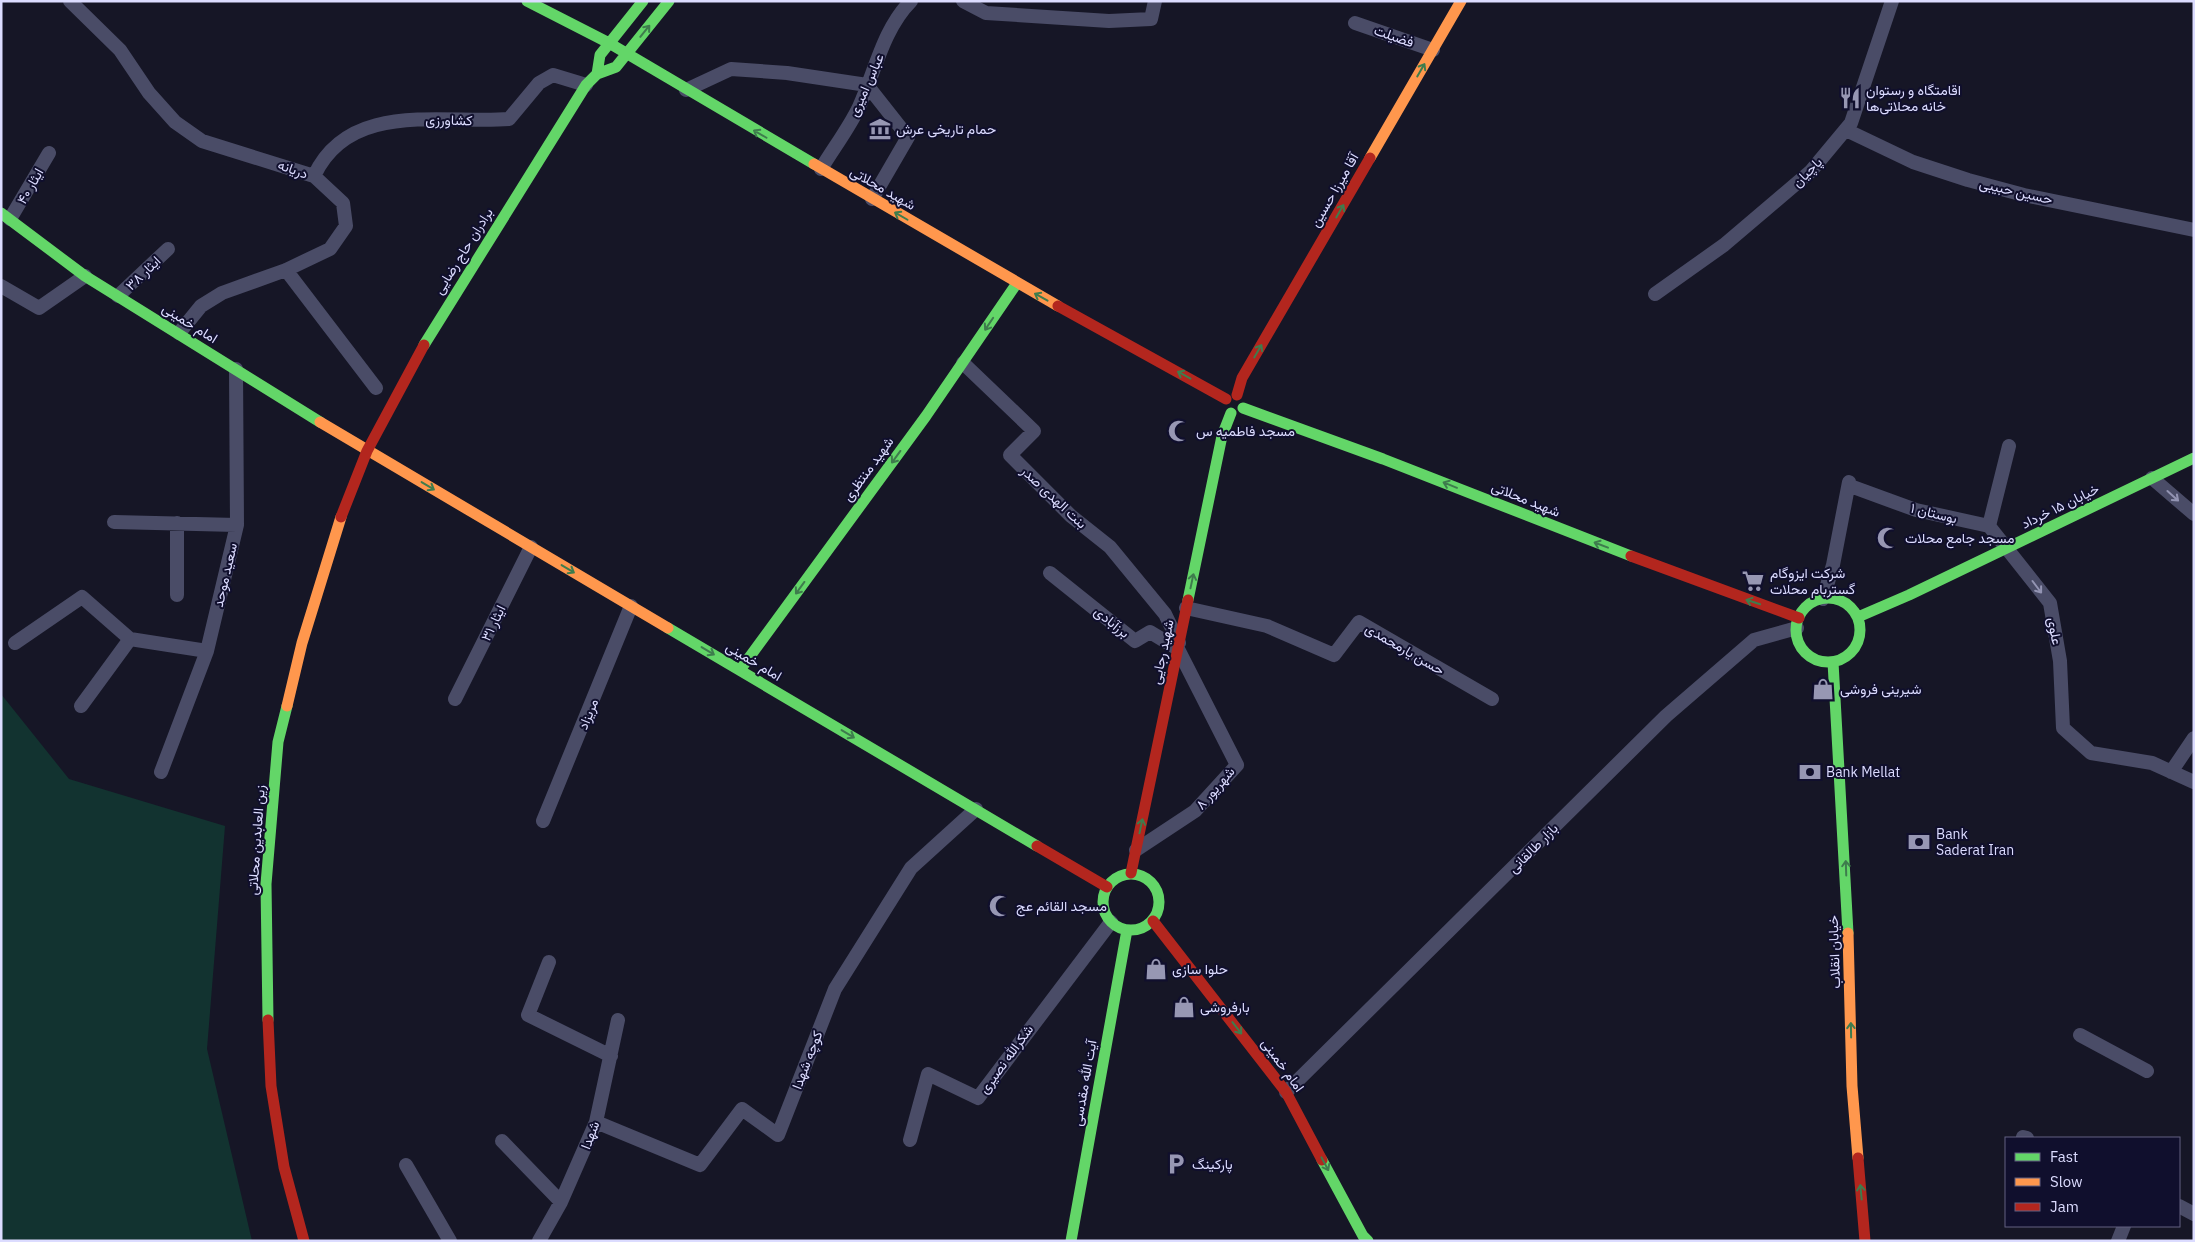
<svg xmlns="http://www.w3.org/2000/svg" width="2195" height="1242" viewBox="0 0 2195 1242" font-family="'IBM Plex Sans',Vazirmatn,sans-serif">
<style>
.green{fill:#123330}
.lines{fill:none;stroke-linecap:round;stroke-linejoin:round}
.street{stroke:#4a4c67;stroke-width:14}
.fast{stroke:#63d668;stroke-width:11}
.slow{stroke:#ff974d;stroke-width:11}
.jam{stroke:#b3261e;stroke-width:11}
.oneway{stroke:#3e7c4d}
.oneway2{stroke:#9394b3}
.labels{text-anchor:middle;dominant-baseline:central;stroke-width:4;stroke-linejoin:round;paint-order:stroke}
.street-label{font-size:14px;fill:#dcdcff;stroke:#100f2d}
.poi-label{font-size:14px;fill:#dcdcff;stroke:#100f2d;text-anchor:start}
</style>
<rect width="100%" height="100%" fill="#161626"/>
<!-- green -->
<path class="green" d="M1,694L69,779L225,826L207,1049L252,1241H1Z"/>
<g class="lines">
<!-- street -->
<path class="street" d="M70,1L120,50L149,93L175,122L202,141L314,176L343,203L346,226L330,249L286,270L222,293L201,306L179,333
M963,1L986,13L1109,21L1151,19L1155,1
M1355,23L1433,50
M686,90L731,69L787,73L867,85L908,137L872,199
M1846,130L1913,162L1968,180L2024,195L2194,230
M821,169C833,149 849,128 859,107C875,72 883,29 911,1
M314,176C349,100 442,124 509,119L539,83L553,75L586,85
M10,219L49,153
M286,270L376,388
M1,286L39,308L85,276
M1655,294L1724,245L1811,171L1851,123L1892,1
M118,296L168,249
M963,363L1034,431L1010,455L1071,516L1110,547L1165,614L1179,643
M2152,478L2194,514
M1853,487L1916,510L1989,526L2050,603L2060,661L2063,728L2091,753L2152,763L2194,782
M114,522L237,525
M1989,526L2009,446
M1050,573L1135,641L1150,632L1178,649L1237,765L1195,811L1136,850
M177,595V523
M1823,599L1833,565L1849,482
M1186,608L1267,626L1334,655L1359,622L1492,699
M15,643L82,597L130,639L207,651
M455,699L531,547
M81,706L130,639
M161,772L207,651L237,525L236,369
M2171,772L2194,738
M543,821L631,606
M549,962L528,1015L611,1056
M2080,1035L2147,1071
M1286,1092L1666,716L1754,640L1797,628
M596,1122L700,1165L742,1109L778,1135L835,989L911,868L976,809
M2023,1137L2027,1138
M910,1140L928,1074L978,1098L1111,922
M502,1141L561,1202
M406,1165L450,1241
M2179,1206L2194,1214
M539,1241L561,1202L596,1122L618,1020
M2118,1241L2124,1226"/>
<!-- fast -->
<path class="fast" d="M527,1L609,43L814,164
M597,74L600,55L643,1
M1,213L85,276L320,422
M424,345L586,85L597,74L616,67L669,1
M1243,408L1383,459L1631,556
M1796 630a32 32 0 1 1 64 0a32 32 0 1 1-64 0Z
M1188,600L1222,436L1231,413
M1858,617L1909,595L2194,458
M668,628L1037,846
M1833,662L1848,933
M740,670L926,416L1017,283
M1103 902a28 28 0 1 1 56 0a28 28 0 1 1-56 0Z
M268,1020L266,884L278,742L287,706
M1322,1160L1363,1236L1368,1241
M1071,1241L1127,930"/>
<!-- slow -->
<path class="slow" d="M1370,158L1461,1
M814,164L1058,306
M320,422L668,628
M287,706L302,643L341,517
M1848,933L1852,1086L1858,1158"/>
<!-- jam -->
<path class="jam" d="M1058,306L1226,399
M1237,395L1242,378L1370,158
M341,517L367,451L424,345
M1631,556L1799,618
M1037,846L1107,887
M1131,873L1188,600
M1153,921L1286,1092L1322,1160
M268,1020L271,1086L284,1167L304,1241
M1858,1158L1865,1241"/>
</g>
<!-- one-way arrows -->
<defs><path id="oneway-shaft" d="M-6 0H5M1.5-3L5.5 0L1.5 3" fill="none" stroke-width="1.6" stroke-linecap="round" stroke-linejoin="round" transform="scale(1.25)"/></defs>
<g class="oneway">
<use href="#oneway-shaft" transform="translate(645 31) rotate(-51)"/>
<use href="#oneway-shaft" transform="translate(1421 70) rotate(-60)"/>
<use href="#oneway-shaft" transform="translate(760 134) rotate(-150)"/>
<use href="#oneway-shaft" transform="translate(1340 211) rotate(-60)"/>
<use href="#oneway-shaft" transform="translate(901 216) rotate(-150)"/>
<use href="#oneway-shaft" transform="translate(1041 297) rotate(-151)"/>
<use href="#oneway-shaft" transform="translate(989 324) rotate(124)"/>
<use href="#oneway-shaft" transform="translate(1258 351) rotate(-60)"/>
<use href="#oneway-shaft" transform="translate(1184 375) rotate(-151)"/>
<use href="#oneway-shaft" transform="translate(896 457) rotate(126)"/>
<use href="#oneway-shaft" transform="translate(1450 485) rotate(-158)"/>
<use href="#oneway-shaft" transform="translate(428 486) rotate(31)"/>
<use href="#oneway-shaft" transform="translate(1601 545) rotate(-159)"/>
<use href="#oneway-shaft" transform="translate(568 569) rotate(31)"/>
<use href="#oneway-shaft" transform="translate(1192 581) rotate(-78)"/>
<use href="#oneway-shaft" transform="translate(800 588) rotate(126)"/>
<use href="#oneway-shaft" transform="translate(1753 602) rotate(-162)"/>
<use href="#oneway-shaft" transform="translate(708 651) rotate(31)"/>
<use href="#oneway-shaft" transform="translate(848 734) rotate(31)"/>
<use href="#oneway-shaft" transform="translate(1141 826) rotate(-78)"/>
<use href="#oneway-shaft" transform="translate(1846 868) rotate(-92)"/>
<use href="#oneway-shaft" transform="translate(1237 1028) rotate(52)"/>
<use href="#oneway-shaft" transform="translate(1851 1030) rotate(-91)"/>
<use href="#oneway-shaft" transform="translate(1325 1164) rotate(62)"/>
<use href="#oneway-shaft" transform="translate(1861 1192) rotate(-95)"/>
</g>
<g class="oneway2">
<use href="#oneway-shaft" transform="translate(2173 496) rotate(42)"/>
<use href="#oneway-shaft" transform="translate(2037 587) rotate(53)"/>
</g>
<!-- icons -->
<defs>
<g id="restaurant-bare" transform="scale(1.725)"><path d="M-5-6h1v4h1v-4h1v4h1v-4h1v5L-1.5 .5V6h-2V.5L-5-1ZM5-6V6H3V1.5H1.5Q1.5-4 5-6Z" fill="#9797b3" stroke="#100f2d" stroke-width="2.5" paint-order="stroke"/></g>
<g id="museum-bare" transform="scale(1.725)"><path d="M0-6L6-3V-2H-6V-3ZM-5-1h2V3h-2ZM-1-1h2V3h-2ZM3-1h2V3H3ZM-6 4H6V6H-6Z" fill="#9797b3" stroke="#100f2d" stroke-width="2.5" paint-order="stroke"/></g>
<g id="mosque-bare" transform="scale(1.725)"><path d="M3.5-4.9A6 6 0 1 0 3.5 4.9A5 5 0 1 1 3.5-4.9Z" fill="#9797b3" stroke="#100f2d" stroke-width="2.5" paint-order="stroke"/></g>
<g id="supermarket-bare" transform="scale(1.725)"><path d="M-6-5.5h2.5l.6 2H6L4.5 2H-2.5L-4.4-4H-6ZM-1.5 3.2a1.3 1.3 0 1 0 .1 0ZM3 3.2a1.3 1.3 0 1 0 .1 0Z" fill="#9797b3" stroke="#100f2d" stroke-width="2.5" paint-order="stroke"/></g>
<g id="shop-bare" transform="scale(1.725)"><path d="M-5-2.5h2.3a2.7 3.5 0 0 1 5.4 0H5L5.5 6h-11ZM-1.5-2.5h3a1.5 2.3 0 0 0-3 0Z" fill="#9797b3" stroke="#100f2d" stroke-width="2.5" paint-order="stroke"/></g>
<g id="bank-bare" transform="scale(1.725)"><path d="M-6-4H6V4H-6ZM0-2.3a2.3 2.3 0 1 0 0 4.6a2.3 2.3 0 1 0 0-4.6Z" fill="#9797b3" stroke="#100f2d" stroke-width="2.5" paint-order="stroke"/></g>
<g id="parking-bare" transform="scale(1.725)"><path d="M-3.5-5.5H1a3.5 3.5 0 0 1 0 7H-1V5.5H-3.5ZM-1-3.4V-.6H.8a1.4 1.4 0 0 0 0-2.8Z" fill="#9797b3" stroke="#100f2d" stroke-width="2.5" paint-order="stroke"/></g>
</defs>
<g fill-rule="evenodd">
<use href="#restaurant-bare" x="1850" y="98"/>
<use href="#museum-bare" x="880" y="129"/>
<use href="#mosque-bare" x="1179" y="431"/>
<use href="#mosque-bare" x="1888" y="538"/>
<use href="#supermarket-bare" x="1753" y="581"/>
<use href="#shop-bare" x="1823" y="689"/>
<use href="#bank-bare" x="1810" y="772"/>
<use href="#bank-bare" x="1919" y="842"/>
<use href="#mosque-bare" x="1000" y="906"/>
<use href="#shop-bare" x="1156" y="969"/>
<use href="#shop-bare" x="1184" y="1007"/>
<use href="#parking-bare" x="1176" y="1164"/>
</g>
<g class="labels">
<!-- street labels -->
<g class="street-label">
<text transform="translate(1394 36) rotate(19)">فضیلت</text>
<text transform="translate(866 85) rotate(-66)">عباس امیری</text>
<text transform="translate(449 120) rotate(1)">کشاورزی</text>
<text transform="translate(293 169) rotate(20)">دریانه</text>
<text transform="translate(1807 172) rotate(-45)">پاچیان</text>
<text transform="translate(30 186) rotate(-60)">ایثار ۴۰</text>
<text transform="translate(883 188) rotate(30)">شهید محلاتی</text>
<text transform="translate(1334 190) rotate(-60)">آقا میرزا حسین</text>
<text transform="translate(2016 191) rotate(13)">حسین حبیبی</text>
<text transform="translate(463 251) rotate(-58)">برادران حاج رضایی</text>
<text transform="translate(143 273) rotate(-44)">ایثار ۳۸</text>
<text transform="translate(190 323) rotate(32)">امام خمینی</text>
<text transform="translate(868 469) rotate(-54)">شهید منتظری</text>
<text transform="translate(1054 497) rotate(43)">بنت الهدی صدر</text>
<text transform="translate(1526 499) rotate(22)">شهید محلاتی</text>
<text transform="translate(2060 506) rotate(-26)">خیابان ۱۵ خرداد</text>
<text transform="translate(1934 513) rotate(14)">بوستان ۱</text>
<text transform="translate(225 575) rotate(-77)">سعید موحد</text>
<text transform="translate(1112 622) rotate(39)">برزآبادی</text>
<text transform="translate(493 623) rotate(-64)">ایثار ۳۱</text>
<text transform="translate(2055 631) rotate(80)">علوی</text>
<text transform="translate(1405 649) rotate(30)">حسن یارمحمدی</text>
<text transform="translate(1162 652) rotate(-78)">شهید رجایی</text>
<text transform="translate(754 661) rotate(31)">امام خمینی</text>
<text transform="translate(588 714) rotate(-68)">مریزاد</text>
<text transform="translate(1215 788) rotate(-49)">۸ شهریور</text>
<text transform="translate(256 840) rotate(-86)">زین العابدین محلاتی</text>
<text transform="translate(1533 848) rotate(-45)">بازار طالقانی</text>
<text transform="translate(1834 952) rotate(-92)">خیابان انقلاب</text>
<text transform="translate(1006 1059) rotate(-54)">شکرالله نصیری</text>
<text transform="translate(807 1060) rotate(-69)">کوچه شهدا</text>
<text transform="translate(1283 1065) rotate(54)">امام خمینی</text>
<text transform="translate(1084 1083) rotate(-80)">آیت الله مقدسی</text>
<text transform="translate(590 1135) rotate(-69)">شهدا</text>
</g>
<!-- poi labels -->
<g class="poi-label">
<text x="1866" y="90">اقامتگاه و رستوان<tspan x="1866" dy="16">خانه محلاتی‌ها</tspan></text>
<text x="896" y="129">حمام تاریخی عرش</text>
<text x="1196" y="431">مسجد فاطمیه س</text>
<text x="1905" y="538">مسجد جامع محلات</text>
<text x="1770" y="573">شرکت ایزوگام<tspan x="1770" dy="16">گستربام محلات</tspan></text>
<text x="1840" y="689">شیرینی فروشی</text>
<text x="1826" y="772">Bank Mellat</text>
<text x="1936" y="834">Bank<tspan x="1936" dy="16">Saderat Iran</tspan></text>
<text x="1016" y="906">مسجد القائم عج</text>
<text x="1172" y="969">حلوا سازی</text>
<text x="1200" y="1007">بارفروشی</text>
<text x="1192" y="1164">پارکینگ</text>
</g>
</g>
<!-- border -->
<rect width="2195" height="1242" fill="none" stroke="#dcdcff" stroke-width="5"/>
<!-- legend -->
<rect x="2005" y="1137" width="175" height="90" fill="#100f2d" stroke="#626181"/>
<rect x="2015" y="1153" width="25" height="8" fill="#63d668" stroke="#626181"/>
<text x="2050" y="1162" font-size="15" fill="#dcdcff">Fast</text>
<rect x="2015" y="1178" width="25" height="8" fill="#ff974d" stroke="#626181"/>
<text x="2050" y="1187" font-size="15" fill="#dcdcff">Slow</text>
<rect x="2015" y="1203" width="25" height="8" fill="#b3261e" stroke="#626181"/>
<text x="2050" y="1212" font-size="15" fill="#dcdcff">Jam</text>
</svg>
